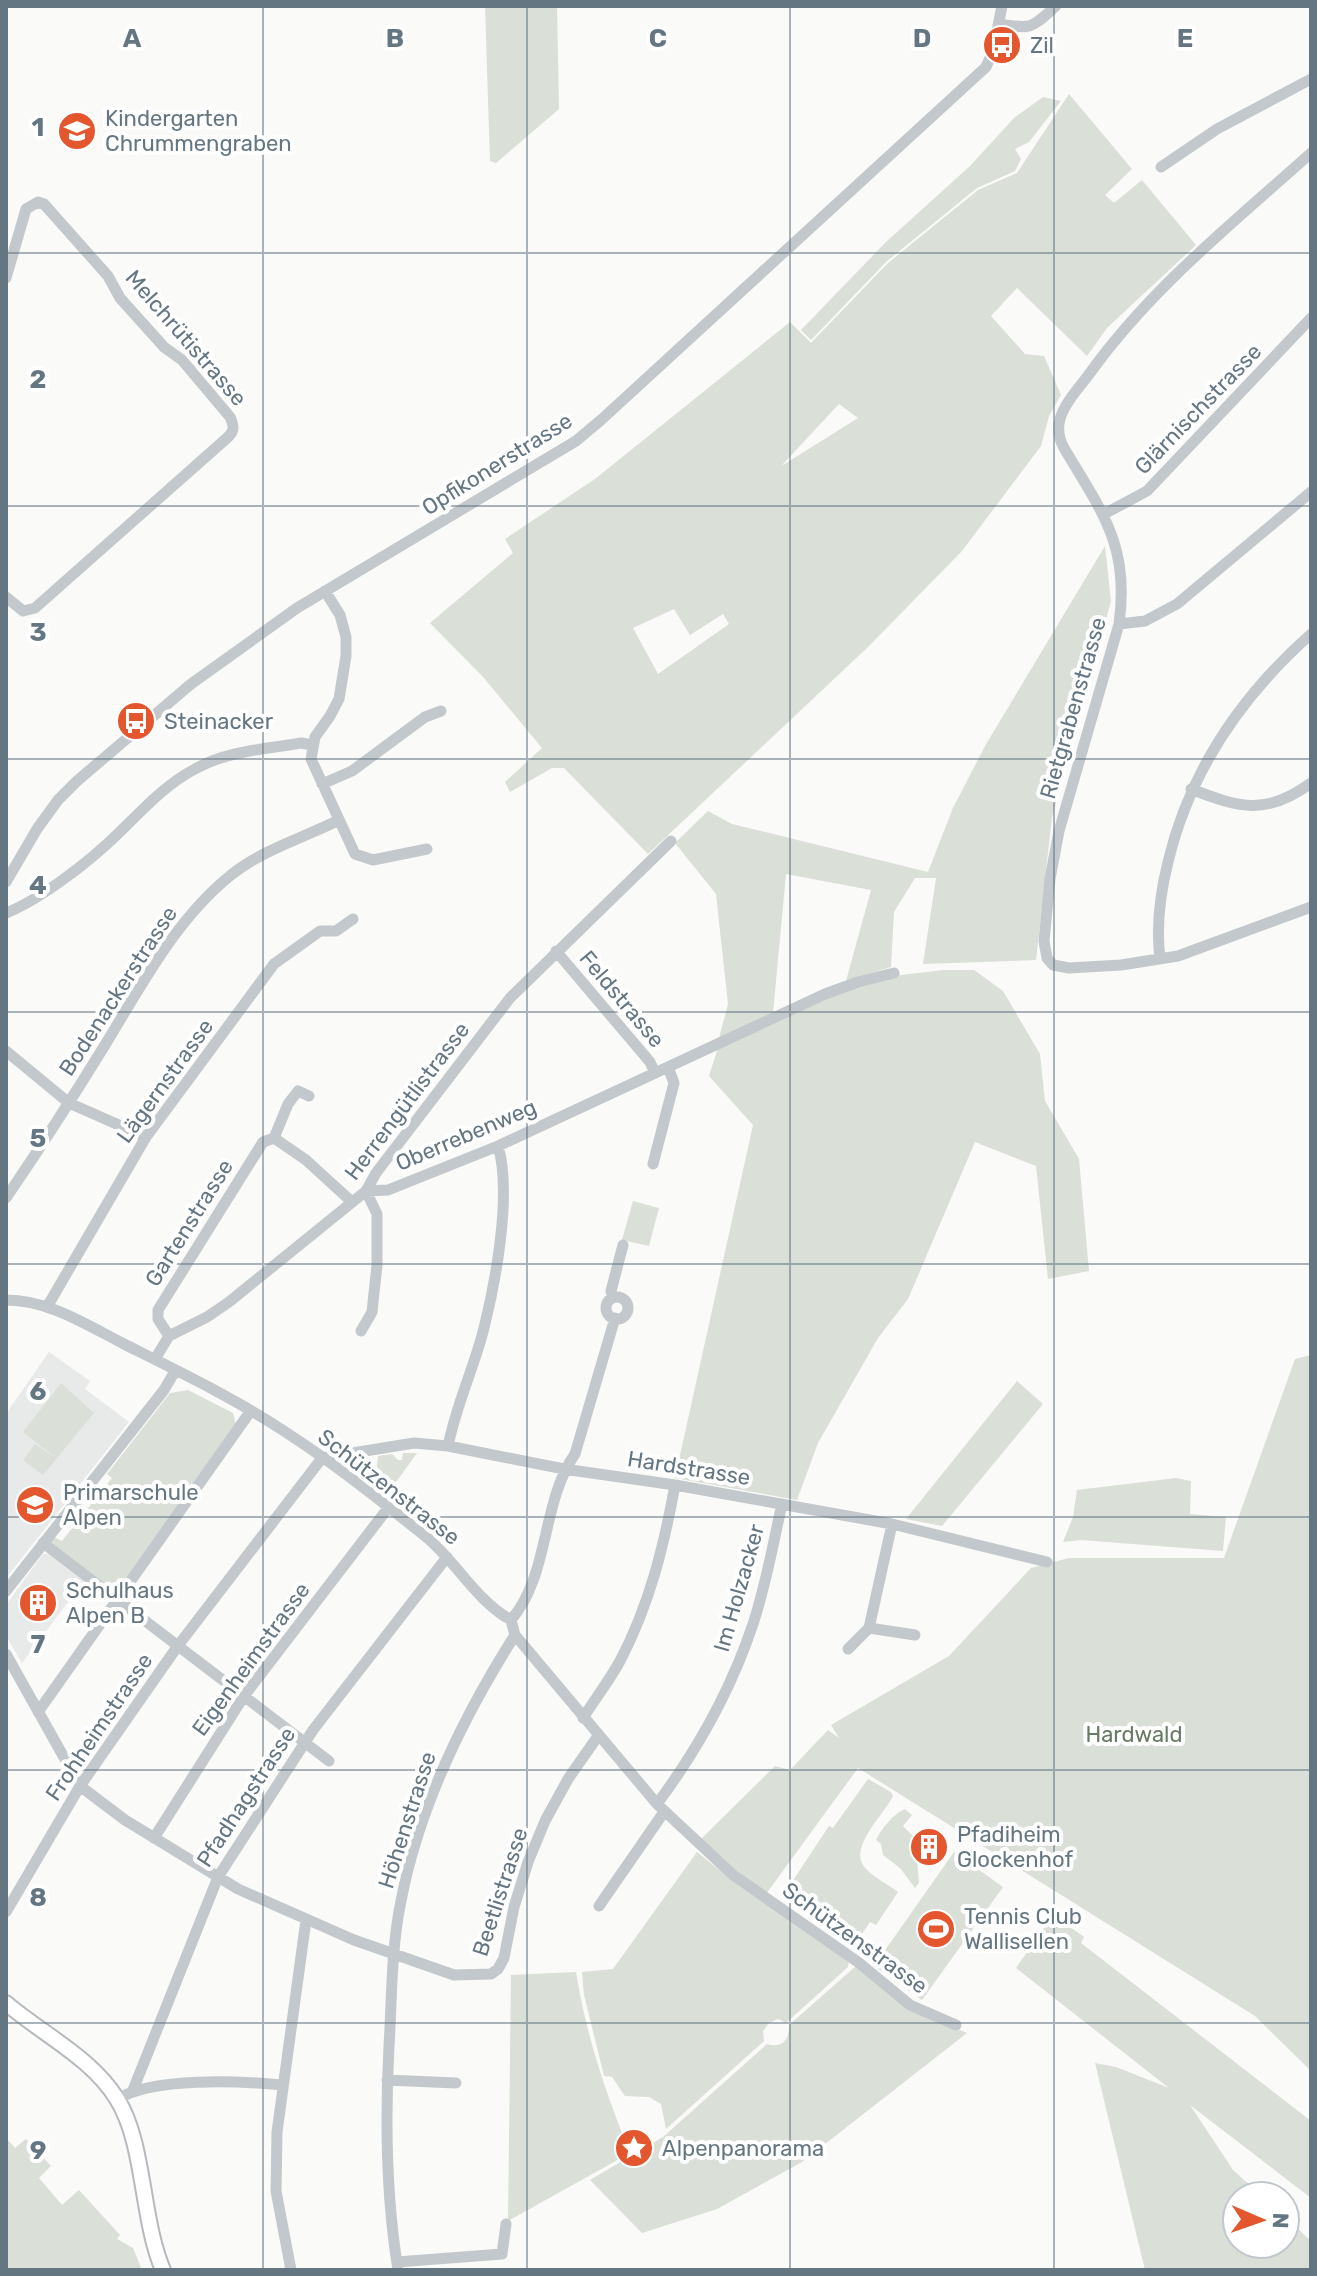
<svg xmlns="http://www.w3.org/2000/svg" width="1317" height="2276" viewBox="0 0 1317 2276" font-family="Rubik,sans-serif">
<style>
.built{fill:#e8e9e9}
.green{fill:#dadfd7;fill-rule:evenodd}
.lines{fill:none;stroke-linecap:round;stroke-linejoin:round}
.major-casing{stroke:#b5babe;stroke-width:18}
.minor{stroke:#c3c8cc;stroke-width:11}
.major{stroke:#fff;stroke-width:14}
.grid{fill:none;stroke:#657683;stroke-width:2;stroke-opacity:0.55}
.labels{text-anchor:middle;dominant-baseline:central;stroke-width:8;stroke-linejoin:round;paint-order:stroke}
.poi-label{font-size:22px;fill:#657683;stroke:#fff;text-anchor:start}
.street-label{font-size:22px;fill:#657683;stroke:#fff}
.park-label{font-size:22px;fill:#687a64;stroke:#fff}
.grid-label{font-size:26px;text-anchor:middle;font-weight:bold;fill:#657683;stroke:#fff;stroke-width:8;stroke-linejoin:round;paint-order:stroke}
</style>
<rect width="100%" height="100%" fill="#fafaf8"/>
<!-- built -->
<path class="built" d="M49,1352L90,1381L85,1389L129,1422L6,1578V1414Z
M43,1554H48L84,1581L22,1663L6,1636V1605Z"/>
<!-- green -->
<path class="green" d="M485,6H557L559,109L496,163L490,161Z
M1069,94L1132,169L1105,195L1114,203L1142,180L1196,245L1107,328L1087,356L1017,288L991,316L1025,354L1044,356L1061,395L1049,416L1041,446L962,551L868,647L648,854L564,768H552L510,792L505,782L542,748L484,678L430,623L513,553L505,539L595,479L790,322L811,343L888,263L978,190L1017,173ZM839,404L858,418L783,465V464ZM674,609L690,635L723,614L729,624L658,674L633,628Z
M1043,97L1061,101L1029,142L1015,149L1021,159L1015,171L977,188L886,262L811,340L801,330L886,242L970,166L1014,118Z
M1105,546L1111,601L1052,817L1036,960L923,964L936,878H915L894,912L891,967L846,981L871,890L786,874L773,1013L719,1038L728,1004L716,894L675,843L708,811L732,824L928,872L953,808L985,746Z
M943,970H974L1003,991L1040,1054L1045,1101L1079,1159L1089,1271L1048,1279L1036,1166L975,1142L908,1299L878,1338L818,1443L797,1500L675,1478L753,1125L709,1076L718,1048L821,999L893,976Z
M633,1201L659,1208L649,1246L622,1240Z
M1311,1355V2071L1255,2016L858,1768L766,1894L738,1874L700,1840L775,1766L790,1770L828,1730L839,1738L831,1725L949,1656L1031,1568L1069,1558H1224L1295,1359Z
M1017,1381L1043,1404L942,1526L906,1519Z
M61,1383L94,1413L43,1475L23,1460L35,1444L56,1458L23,1432Z
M188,1390L233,1413L236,1425L116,1592L50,1543L54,1537L62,1541L112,1478L107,1474L170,1393Z
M403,1453H417L386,1496L363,1479L376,1474L378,1456L392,1454L398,1460H402Z
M1176,1478L1191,1481L1190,1514L1226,1517L1223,1551L1081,1540L1063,1542L1073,1517L1077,1490Z
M868,1779L891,1792L893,1796C884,1815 846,1849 866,1869C875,1878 887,1884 898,1892L876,1925L870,1922L856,1943L820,1917L819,1912L824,1906L812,1895L803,1893L801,1896L807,1904L817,1903L811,1913L784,1894L829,1826L833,1828Z
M905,1809L912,1815L903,1826L914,1837L915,1845L910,1855L917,1860L919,1883L915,1888L900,1868L883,1855L881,1844L876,1840C882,1828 893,1814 905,1809Z
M697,1852L739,1886L849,1960L848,1967L786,2023L778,2019L769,2023L763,2031L764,2041L666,2129L661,2104L649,2097L625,2096L612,2077L604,2076L584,1995L582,1972L613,1969Z
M954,1852L1003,1887L922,2000L874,1966Z
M1053,1915L1084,1937L1081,1943L1311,2121V2198L1190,2105L1233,2170L1262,2196H1237V2244H1285V2217L1311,2241V2270H1145L1095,2063L1116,2067L1169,2088L1016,1968Z
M856,1966L909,2008L967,2033L802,2162L717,2209L642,2233L590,2180L663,2137L767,2044C782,2049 790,2039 789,2025Z
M576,1972C586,2035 606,2094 630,2153L508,2221L511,1975Z
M6,2138L15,2148L26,2139L51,2166L39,2178L62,2205L79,2190L120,2235L117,2239L133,2248L142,2270H6Z"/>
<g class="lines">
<!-- major casing -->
<g class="major-casing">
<path id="major" d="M6,2003C42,2034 92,2058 117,2099C145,2143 141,2219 163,2270"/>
</g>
<!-- minor -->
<path class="minor" d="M999,24C1033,29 1030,29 1056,6
M1311,153C1234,222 1151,288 1090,373C1080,387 1065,402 1060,419C1057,430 1059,439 1064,448C1102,512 1130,546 1119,624L1059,831L1050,879L1044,941L1047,958L1053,965L1069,968L1121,965L1178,956L1311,907
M1161,167L1217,129L1311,79
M6,278L26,209L38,202L44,204L108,276L120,298L164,347L182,360L230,417C234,426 235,431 227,438L35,608L23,611L6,597
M1104,514L1147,491L1311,318
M325,591L340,615L346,637V656L339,699L330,716L315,737L311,759L355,854L373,860L427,849
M1119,624L1145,621L1177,604L1311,492
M322,784L352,771L425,717L441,711
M1191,789C1240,808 1266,816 1311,783
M6,882L37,829L58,800L77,781L191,684L297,608L576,441L601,420L986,67L993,51L1002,6
M6,913C37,901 82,867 107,844C136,818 159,788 195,769C227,751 266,749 301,743L312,745
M556,951L650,1062L655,1073
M1160,959C1156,927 1160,894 1168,862C1190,770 1241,696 1311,634
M6,1051L69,1103L146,1137
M274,1138L288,1104L298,1091L309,1096
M653,1164L674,1083L668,1067
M366,1191L388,1190L498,1146L825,994L858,982L894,973
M6,1198C40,1148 73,1097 105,1045C141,986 176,919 231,875C262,850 303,838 339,820
M606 1308a11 11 0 1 1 22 0a11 11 0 1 1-22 0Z
M613,1298L611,1291L623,1245
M6,1300C49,1300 87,1325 124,1344C178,1371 234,1398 284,1431C332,1462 380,1500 425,1536C456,1561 476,1601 511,1620L515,1635L657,1804L733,1875L858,1962L910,2005L956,2025
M47,1307L146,1137L274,964L320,931H336L353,919
M361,1331L372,1312L377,1265V1214L366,1191
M169,1336L158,1319V1310L263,1142L274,1138L306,1160L352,1202
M155,1359L169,1336L207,1317L229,1302L366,1191L376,1173L510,998L671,841
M448,1446C456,1405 474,1368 484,1328C496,1280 512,1193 498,1146
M322,1458L414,1443L448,1446L564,1469L675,1485L892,1524L1047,1562
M43,1543L329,1761
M6,1591L164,1390L175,1371
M511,1620C550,1575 541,1502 575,1454L615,1318
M869,1628L915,1635
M848,1649L869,1628L892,1524
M6,1654L80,1786L125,1820L238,1889L354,1940L454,1975L491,1974L498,1969L504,1958L514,1907L528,1862L545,1821L568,1779L598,1736
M38,1712L250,1412
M583,1718C595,1699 609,1681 620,1661C649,1606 664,1546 675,1485
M657,1804C698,1749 731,1690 753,1624C766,1585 773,1544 782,1504
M154,1838L244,1696L388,1508
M599,1906L664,1812
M6,1912L80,1786L177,1647L322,1458
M387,2080L456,2083
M133,2090L218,1877L313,1730L447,1557
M118,2099C153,2077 240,2081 282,2085
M397,2262L502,2254L506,2224
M291,2270L276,2191L277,2132L306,1920
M398,2270C386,2196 385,2121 389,2046C392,1998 391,1949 401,1901C419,1806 463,1717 515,1635"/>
<!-- major -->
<use href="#major" class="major"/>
</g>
<!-- grid -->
<path class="grid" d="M263,6V2270M527,6V2270M790,6V2270M1054,6V2270M6,253H1311M6,506H1311M6,759H1311M6,1012H1311M6,1264H1311M6,1517H1311M6,1770H1311M6,2023H1311"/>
<!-- icons -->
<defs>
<g id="bus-disc" transform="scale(2)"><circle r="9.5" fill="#e4572e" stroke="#fff"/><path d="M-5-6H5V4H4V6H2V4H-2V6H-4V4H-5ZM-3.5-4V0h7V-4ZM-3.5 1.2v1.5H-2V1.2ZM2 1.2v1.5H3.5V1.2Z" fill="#fff"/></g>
<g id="school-disc" transform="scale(2)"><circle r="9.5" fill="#e4572e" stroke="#fff"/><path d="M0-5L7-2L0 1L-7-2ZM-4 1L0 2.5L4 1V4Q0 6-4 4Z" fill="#fff"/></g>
<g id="building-disc" transform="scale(2)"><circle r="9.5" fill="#e4572e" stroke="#fff"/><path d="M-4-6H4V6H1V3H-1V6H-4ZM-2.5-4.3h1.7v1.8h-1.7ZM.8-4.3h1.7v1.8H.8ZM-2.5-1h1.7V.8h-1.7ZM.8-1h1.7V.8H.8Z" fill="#fff"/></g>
<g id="stadium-disc" transform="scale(2)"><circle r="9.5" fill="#e4572e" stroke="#fff"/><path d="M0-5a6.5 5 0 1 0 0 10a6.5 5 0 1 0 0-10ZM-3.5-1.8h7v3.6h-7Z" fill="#fff"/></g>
<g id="sight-disc" transform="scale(2)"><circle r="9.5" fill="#e4572e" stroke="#fff"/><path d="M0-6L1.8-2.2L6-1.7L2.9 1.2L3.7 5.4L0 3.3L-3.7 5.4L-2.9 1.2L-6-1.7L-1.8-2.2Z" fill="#fff"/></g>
</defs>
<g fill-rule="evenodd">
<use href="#bus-disc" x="1002" y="45"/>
<use href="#school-disc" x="77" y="131"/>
<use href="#bus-disc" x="136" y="721"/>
<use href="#school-disc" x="35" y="1505"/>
<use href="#building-disc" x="38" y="1603"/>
<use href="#building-disc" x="929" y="1847"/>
<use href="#stadium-disc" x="936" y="1929"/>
<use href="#sight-disc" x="634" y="2148"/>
</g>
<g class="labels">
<!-- poi labels -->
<g class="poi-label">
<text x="1030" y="45">Zil</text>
<text x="105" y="118">Kindergarten<tspan x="105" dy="25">Chrummengraben</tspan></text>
<text x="164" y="721">Steinacker</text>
<text x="63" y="1492">Primarschule<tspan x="63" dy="25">Alpen</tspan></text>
<text x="66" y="1590">Schulhaus<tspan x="66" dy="25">Alpen B</tspan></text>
<text x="957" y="1834">Pfadiheim<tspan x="957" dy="25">Glockenhof</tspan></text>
<text x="964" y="1916">Tennis Club<tspan x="964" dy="25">Wallisellen</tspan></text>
<text x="662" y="2148">Alpenpanorama</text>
</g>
<!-- street labels -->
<g class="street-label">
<text transform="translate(186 338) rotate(49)">Melchrütistrasse</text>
<text transform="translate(1198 409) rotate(-46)">Glärnischstrasse</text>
<text transform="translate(497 464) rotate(-32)">Opfikonerstrasse</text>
<text transform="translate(1073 708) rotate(-74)">Rietgrabenstrasse</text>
<text transform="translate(118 991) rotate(-57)">Bodenackerstrasse</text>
<text transform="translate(622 999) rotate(50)">Feldstrasse</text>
<text transform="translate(165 1081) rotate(-54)">Lägernstrasse</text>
<text transform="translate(407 1101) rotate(-53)">Herrengütlistrasse</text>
<text transform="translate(466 1135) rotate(-23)">Oberrebenweg</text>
<text transform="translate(189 1223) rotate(-58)">Gartenstrasse</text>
<text transform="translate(689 1468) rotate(9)">Hardstrasse</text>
<text transform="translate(389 1487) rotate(38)">Schützenstrasse</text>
<text transform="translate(739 1588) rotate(-74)">Im Holzacker</text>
<text transform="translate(251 1659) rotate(-54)">Eigenheimstrasse</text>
<text transform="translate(99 1727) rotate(-56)">Frohheimstrasse</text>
<text transform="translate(246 1797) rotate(-57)">Pfadhagstrasse</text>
<text transform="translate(407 1820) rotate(-72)">Höhenstrasse</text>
<text transform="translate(500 1892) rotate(-72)">Beetlistrasse</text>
<text transform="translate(855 1938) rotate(36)">Schützenstrasse</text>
</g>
<!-- park labels -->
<g class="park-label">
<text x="1134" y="1734">Hardwald</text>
</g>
</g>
<g class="grid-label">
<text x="132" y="47">A</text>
<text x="395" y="47">B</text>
<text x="658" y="47">C</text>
<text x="922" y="47">D</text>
<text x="1185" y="47">E</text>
<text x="38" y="136">1</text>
<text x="38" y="388">2</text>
<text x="38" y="641">3</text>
<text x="38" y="894">4</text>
<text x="38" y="1147">5</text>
<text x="38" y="1400">6</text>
<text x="38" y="1653">7</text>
<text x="38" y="1906">8</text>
<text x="38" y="2159">9</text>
</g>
<!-- border -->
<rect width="1317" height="2276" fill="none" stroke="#657683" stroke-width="16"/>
<!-- north arrow -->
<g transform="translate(1261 2220) rotate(92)"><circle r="38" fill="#ffffff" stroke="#c1c8cd" stroke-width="2"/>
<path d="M0-6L14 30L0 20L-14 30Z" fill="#e4572e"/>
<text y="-12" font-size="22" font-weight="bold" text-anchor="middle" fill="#657683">N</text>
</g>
</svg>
